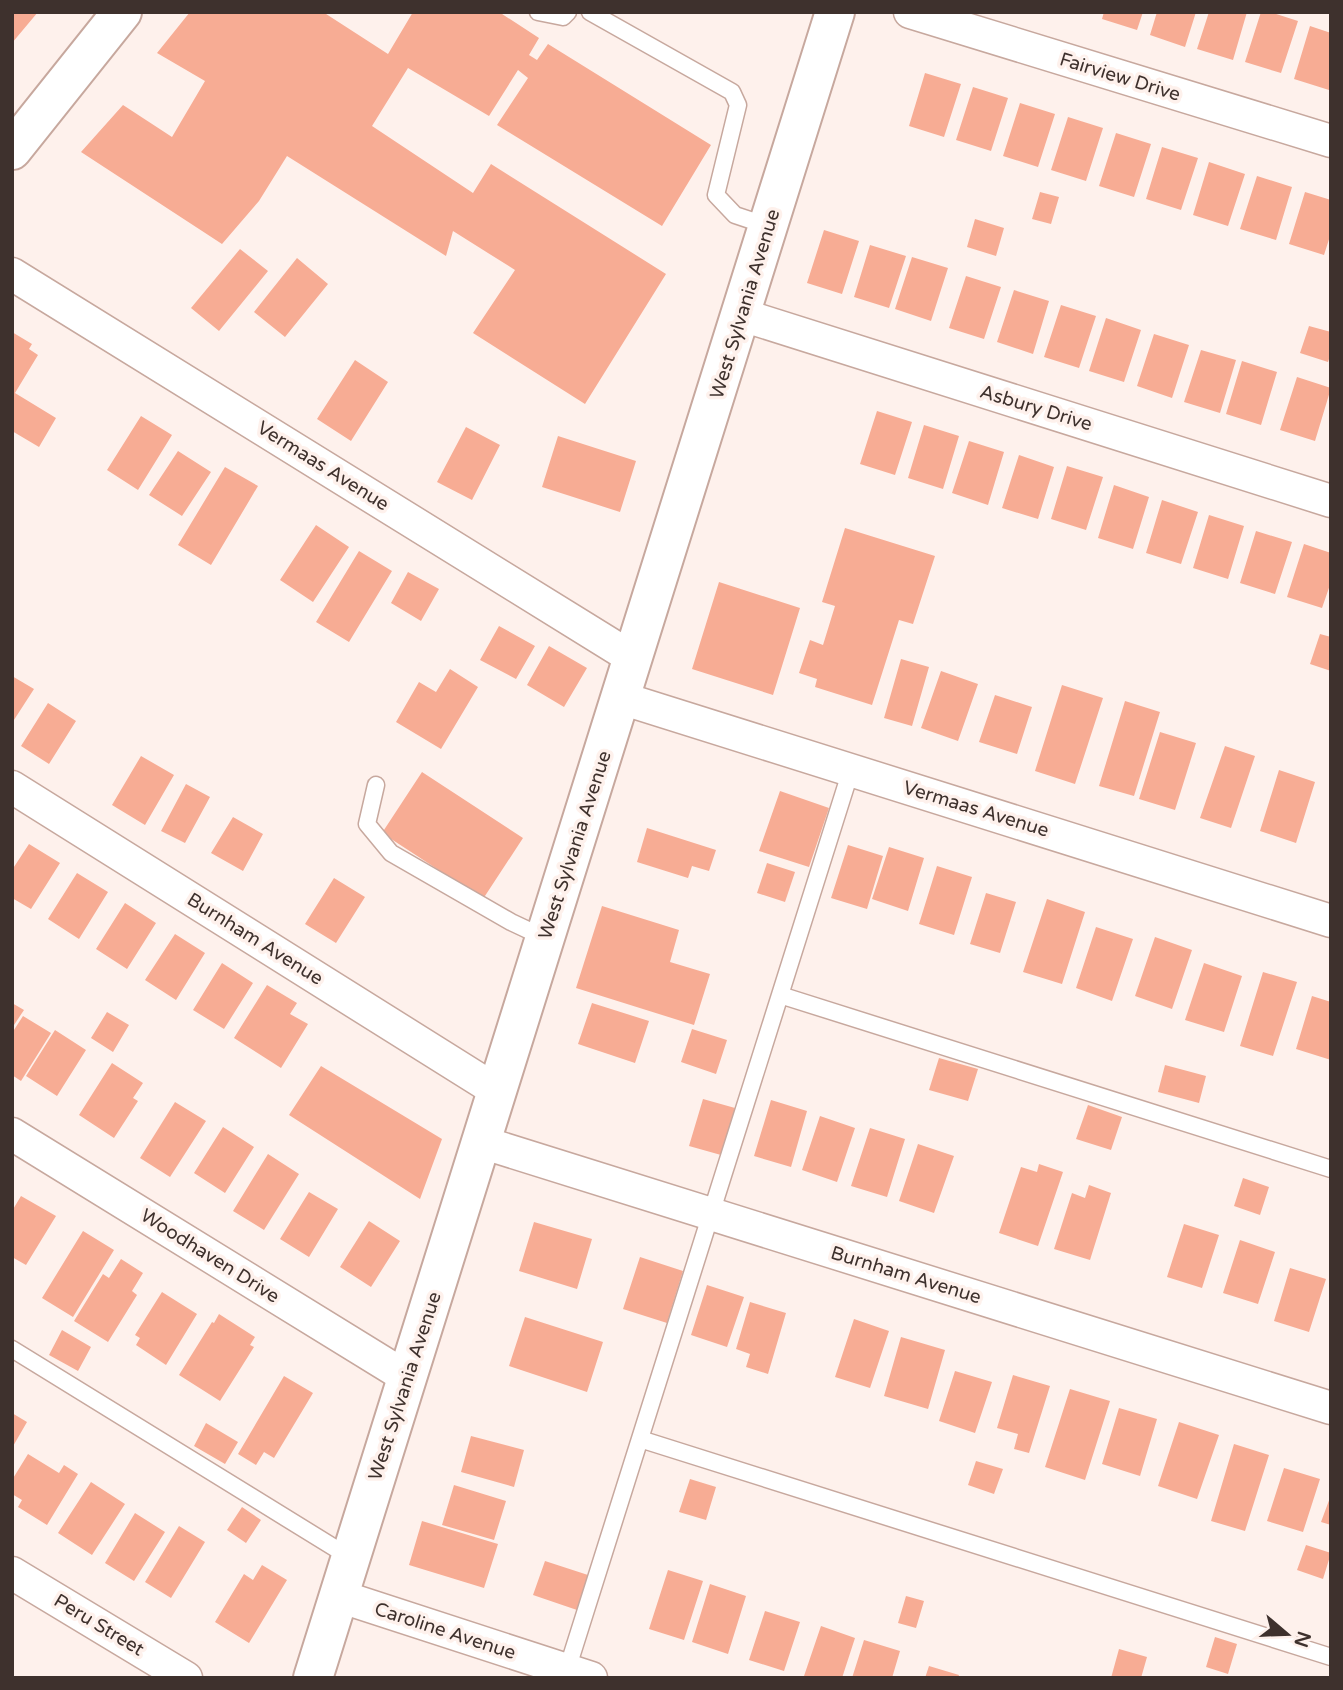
<svg xmlns="http://www.w3.org/2000/svg" width="1343" height="1690" viewBox="0 0 1343 1690" font-family="'Varela Round',sans-serif">
<style>
.building{fill:#f7ac94}
.lines{fill:none;stroke-linecap:round;stroke-linejoin:round}
.lane-casing{stroke:#c7a89e;stroke-width:19}
.street-casing{stroke:#c7a89e;stroke-width:35}
.secondary-casing{stroke:#c7a89e;stroke-width:42}
.lane{stroke:#fff;stroke-width:16}
.street{stroke:#fff;stroke-width:32}
.secondary{stroke:#fff;stroke-width:38}
.labels{text-anchor:middle;dominant-baseline:central;stroke-width:7;stroke-linejoin:round;paint-order:stroke}
.street-label{font-size:19px;fill:#3e312d;stroke:#fef1ec}
</style>
<rect width="100%" height="100%" fill="#fef1ec"/>
<!-- building -->
<path class="building" d="M12,12H38L12,43Z
M190,12H323L388,54L413,12H499L539,38L529,55L537,60L548,44L711,145L662,226L497,125L528,78L518,70L489,116L408,68L372,126L473,193L491,164L666,274L585,404L473,333L515,270L453,231L446,256L287,156L259,201L222,244L81,152L123,105L172,137L205,81L157,53Z
M1104,12H1143L1137,30L1102,19Z
M1157,12H1196L1185,47L1150,35Z
M1209,12H1247L1233,60L1197,49Z
M1261,12H1270L1298,21L1281,73L1245,62Z
M1310,26L1331,33L1329,90L1294,79Z
M925,73L961,84L944,137L909,126Z
M973,87L1008,98L991,151L956,140Z
M1020,103L1055,114L1038,167L1003,156Z
M1068,117L1103,128L1086,181L1051,170Z
M1116,133L1151,144L1134,197L1099,186Z
M1162,147L1198,158L1181,210L1146,199Z
M1209,162L1245,174L1228,226L1193,215Z
M1257,176L1292,187L1276,240L1240,229Z
M1040,192L1059,197L1051,224L1032,219Z
M1305,192L1331,200V233L1324,255L1289,244Z
M975,219L1004,228L996,256L967,247Z
M824,230L859,241L842,294L807,283Z
M870,245L906,256L889,308L854,297Z
M240,249L268,271L219,331L191,308Z
M912,257L948,268L931,321L895,309Z
M297,258L328,284L285,337L254,312Z
M966,276L1001,287L984,339L949,328Z
M1014,290L1049,301L1033,354L997,342Z
M1061,305L1096,316L1079,368L1044,357Z
M1106,318L1141,330L1124,382L1089,371Z
M1309,326L1331,332V353L1328,362L1300,353Z
M12,332L32,344L29,349L38,355L15,393L56,418L39,447L12,431Z
M1154,334L1189,345L1172,398L1137,386Z
M1201,350L1236,360L1220,413L1184,402Z
M355,360L388,382L351,441L317,419Z
M1242,361L1277,372L1261,425L1226,414Z
M1297,377L1331,388L1315,441L1280,430Z
M877,411L912,422L895,475L860,464Z
M141,416L172,435L138,490L107,470Z
M924,425L959,436L943,489L908,478Z
M466,427L500,445L472,500L437,482Z
M558,436L636,461L620,512L542,487Z
M969,441L1004,452L988,505L952,493Z
M178,451L211,472L182,516L149,495Z
M1019,455L1054,467L1038,519L1002,508Z
M1067,466L1103,477L1086,530L1051,519Z
M225,467L258,486L211,565L178,545Z
M1114,485L1149,497L1133,549L1098,538Z
M1162,500L1198,512L1181,564L1146,553Z
M1209,515L1244,526L1228,579L1193,568Z
M316,525L349,547L313,602L280,580Z
M845,528L935,556L913,624L899,620L872,705L815,687L817,679L799,673L810,640L823,645L835,606L822,602Z
M1256,531L1292,542L1275,594L1240,583Z
M1304,544L1331,553V582L1322,608L1287,597Z
M359,551L392,571L349,642L316,622Z
M408,572L439,589L421,621L391,603Z
M719,582L800,608L773,695L692,669Z
M499,626L535,646L516,679L480,660Z
M1320,634L1331,637V671L1310,664Z
M549,646L587,668L564,707L527,685Z
M901,659L929,667L912,726L884,718Z
M450,669L478,687L441,749L396,722L419,682L436,692Z
M941,671L978,684L958,741L921,728Z
M12,676L34,689L12,723Z
M1062,685L1103,698L1075,784L1035,771Z
M995,695L1032,707L1017,754L979,742Z
M1125,701L1160,712L1134,796L1099,786Z
M48,703L76,721L49,764L21,746Z
M1160,732L1196,743L1175,810L1139,799Z
M1225,746L1255,756L1231,828L1200,818Z
M141,756L174,775L145,825L112,805Z
M1279,770L1315,782L1296,843L1260,831Z
M422,772L523,838L483,899L382,833Z
M186,784L210,797L185,843L161,831Z
M780,791L829,808L809,867L759,851Z
M233,817L263,834L243,871L211,853Z
M647,828L716,850L709,871L692,866L688,878L637,862Z
M29,844L60,863L31,909L12,898V870Z
M848,845L883,856L867,909L831,898Z
M889,847L924,858L908,911L872,899Z
M767,863L795,872L785,902L757,893Z
M937,866L972,877L954,935L919,924Z
M77,873L108,892L79,939L48,919Z
M334,878L365,897L336,943L305,924Z
M986,893L1016,902L1000,953L970,944Z
M1047,899L1085,912L1062,984L1023,972Z
M125,903L156,923L127,969L96,949Z
M602,906L679,930L670,962L710,974L694,1025L576,988Z
M1096,927L1133,939L1112,1001L1076,988Z
M175,934L205,953L176,1000L145,980Z
M1155,937L1192,950L1172,1009L1135,996Z
M222,963L253,983L224,1029L193,1010Z
M1204,963L1242,976L1224,1032L1185,1020Z
M1263,972L1297,982L1273,1056L1240,1046Z
M267,985L297,1003L290,1014L308,1024L281,1068L234,1038Z
M1312,996L1331,1002V1060L1296,1049Z
M12,1003L24,1010L12,1028Z
M592,1003L649,1021L635,1063L578,1044Z
M107,1012L129,1025L113,1052L91,1038Z
M23,1016L51,1033L21,1081L12,1075V1033Z
M692,1029L727,1040L716,1074L681,1062Z
M55,1030L86,1050L57,1096L26,1076Z
M939,1058L978,1069L968,1101L929,1090Z
M112,1063L143,1083L133,1098L138,1101L114,1138L79,1115Z
M1165,1065L1206,1076L1199,1103L1158,1092Z
M321,1066L442,1139L420,1199L289,1115Z
M703,1099L735,1108L721,1155L689,1146Z
M771,1100L807,1111L791,1167L754,1156Z
M175,1102L206,1121L170,1177L140,1158Z
M1088,1105L1122,1117L1111,1150L1076,1139Z
M820,1116L855,1128L837,1182L802,1170Z
M223,1127L254,1147L225,1193L194,1173Z
M870,1128L905,1139L887,1197L851,1186Z
M918,1144L954,1156L934,1213L899,1201Z
M268,1154L299,1174L264,1230L233,1211Z
M1039,1164L1063,1172L1038,1246L999,1233L1021,1167L1037,1172Z
M1243,1178L1269,1187L1260,1215L1234,1206Z
M1089,1185L1111,1193L1090,1260L1054,1249L1072,1193L1085,1198Z
M309,1192L338,1209L309,1257L280,1239Z
M21,1196L56,1216L26,1265L12,1257V1211Z
M369,1221L400,1241L371,1287L340,1267Z
M534,1222L592,1239L577,1289L519,1271Z
M1184,1224L1219,1235L1202,1288L1167,1277Z
M83,1231L114,1250L73,1317L42,1298Z
M1240,1240L1275,1252L1258,1304L1223,1293Z
M640,1257L683,1271L667,1323L623,1309Z
M121,1259L143,1273L132,1291L137,1295L108,1342L74,1321L103,1274L109,1278Z
M1290,1268L1326,1279L1309,1332L1274,1321Z
M707,1285L744,1297L727,1347L691,1335Z
M162,1292L197,1314L166,1365L136,1345L140,1338L135,1335Z
M750,1302L786,1313L768,1374L746,1367L750,1354L736,1349Z
M219,1314L255,1337L250,1345L254,1347L220,1401L179,1375L212,1322L214,1323Z
M525,1317L603,1342L587,1392L509,1366Z
M854,1319L889,1331L870,1388L835,1377Z
M62,1330L91,1347L78,1371L49,1355Z
M901,1337L945,1350L928,1409L884,1396Z
M955,1371L992,1382L975,1433L939,1421Z
M1013,1375L1050,1386L1029,1453L1014,1449L1018,1434L997,1428Z
M284,1376L313,1393L274,1458L264,1452L256,1465L238,1454Z
M1070,1389L1110,1401L1085,1480L1045,1467Z
M1119,1408L1157,1419L1140,1476L1102,1464Z
M12,1413L27,1422L12,1448Z
M1179,1422L1219,1435L1197,1499L1158,1486Z
M206,1423L238,1442L225,1464L194,1446Z
M471,1436L524,1450L514,1487L461,1472Z
M1234,1444L1269,1455L1245,1531L1211,1521Z
M28,1454L59,1473L64,1465L78,1474L47,1525L18,1507L22,1500L12,1494V1480Z
M976,1461L1003,1469L994,1494L968,1485Z
M1284,1468L1320,1479L1303,1532L1267,1521Z
M690,1479L716,1487L706,1520L679,1512Z
M91,1482L125,1504L92,1555L58,1533Z
M454,1485L506,1501L494,1540L442,1525Z
M1331,1495V1525L1321,1522Z
M242,1507L261,1520L246,1543L227,1530Z
M135,1513L165,1532L134,1581L105,1563Z
M422,1521L498,1544L484,1588L409,1565Z
M179,1526L205,1542L171,1598L145,1582Z
M1306,1545L1331,1553L1323,1579L1297,1570Z
M545,1561L588,1575L577,1610L533,1595Z
M262,1565L287,1580L249,1643L215,1622L244,1574L253,1580Z
M668,1570L703,1581L684,1640L649,1629Z
M710,1584L746,1596L728,1654L692,1642Z
M906,1596L924,1601L916,1628L898,1623Z
M765,1611L800,1622L784,1671L749,1660Z
M821,1626L855,1638L842,1678L804,1676Z
M1215,1637L1237,1644L1228,1674L1206,1667Z
M864,1640L900,1651L892,1678H852Z
M1119,1649L1147,1657L1141,1678H1111Z
M929,1666L959,1675L958,1678H925Z"/>
<g class="lines">
<!-- lane casing -->
<g class="lane-casing">
<path id="lane" d="M538,12L563,17L568,12
M590,12L732,92L738,105L716,195L735,215L768,226
M376,785L367,824L391,853L511,922L545,938
M780,995L1331,1169
M12,1349L351,1558
M640,1439L1331,1657
M567,1670L851,770"/>
</g>
<!-- street casing -->
<g class="street-casing">
<path id="street" d="M910,12L1331,141
M12,274L634,659
M742,315L1331,501
M621,698L1331,921
M12,787L497,1091
M12,1134L408,1378
M481,1142L1331,1408
M12,1573L186,1678
M339,1596L591,1678"/>
</g>
<!-- secondary casing -->
<g class="secondary-casing">
<path id="secondary" d="M12,150L122,12
M313,1678L835,12"/>
</g>
<!-- lane -->
<use href="#lane" class="lane"/>
<!-- street -->
<use href="#street" class="street"/>
<!-- secondary -->
<use href="#secondary" class="secondary"/>
</g>
<g class="labels">
<!-- street labels -->
<g class="street-label">
<text transform="translate(1120 77) rotate(17)">Fairview Drive</text>
<text transform="translate(745 304) rotate(-73)">West Sylvania Avenue</text>
<text transform="translate(1036 408) rotate(17)">Asbury Drive</text>
<text transform="translate(323 466) rotate(32)">Vermaas Avenue</text>
<text transform="translate(976 809) rotate(17)">Vermaas Avenue</text>
<text transform="translate(575 845) rotate(-72)">West Sylvania Avenue</text>
<text transform="translate(255 939) rotate(32)">Burnham Avenue</text>
<text transform="translate(210 1256) rotate(32)">Woodhaven Drive</text>
<text transform="translate(906 1275) rotate(17)">Burnham Avenue</text>
<text transform="translate(405 1386) rotate(-72)">West Sylvania Avenue</text>
<text transform="translate(99 1625) rotate(31)">Peru Street</text>
<text transform="translate(445 1631) rotate(18)">Caroline Avenue</text>
</g>
</g>
<!-- border -->
<rect width="1343" height="1690" fill="none" stroke="#3e312d" stroke-width="28"/>
<!-- north arrow -->
<g transform="translate(1287 1634) rotate(109)" stroke="#fef1ec" stroke-width="5" paint-order="stroke">
<path d="M0-5L12 26L0 18L-12 26Z" fill="#3e312d"/>
<text y="-10" font-size="19" font-weight="bold" text-anchor="middle" fill="#3e312d">N</text>
</g>
</svg>
